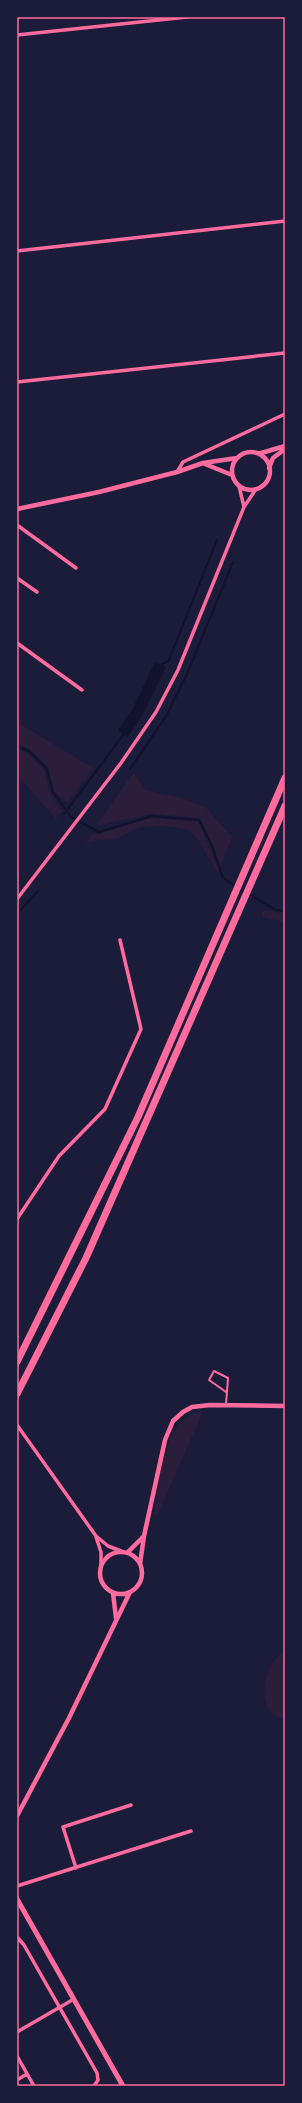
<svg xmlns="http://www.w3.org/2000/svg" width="302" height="2103" viewBox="0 0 302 2103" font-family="'Alegreya Sans',sans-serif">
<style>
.green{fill:#2a1e3b}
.water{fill:#12122b}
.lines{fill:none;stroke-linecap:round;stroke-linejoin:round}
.stream{stroke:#12122b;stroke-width:2}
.service{stroke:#ff6b9d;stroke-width:2}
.minor{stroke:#ff6b9d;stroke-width:3.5}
.tertiary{stroke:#ff6b9d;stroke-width:4.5}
.secondary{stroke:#ff6b9d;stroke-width:5}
.motorway{stroke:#ff6b9d;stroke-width:7}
.neatline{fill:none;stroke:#ff6b9d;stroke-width:1.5}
</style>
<rect width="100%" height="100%" fill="#1b1b3a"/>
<!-- green -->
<path class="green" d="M17,722L93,768L68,803L54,791L48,768L30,749L17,744Z
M17,749L27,753L44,770L50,794L62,811L56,819L17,774Z
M134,772L144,790L182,798L206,808L232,837L221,866L200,818L152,814L96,826Z
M152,818L198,822L219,870L218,874L197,838L189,830L166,826L140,827L116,839L92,841L85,846L92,834H98Z
M263,910L285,913V922L262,917Z
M199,1411L203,1412L157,1516L155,1513V1507C161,1473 161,1425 199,1411Z
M285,1652V1718C253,1717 263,1660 285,1652Z"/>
<!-- water -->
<path class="water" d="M155,662L166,667L143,714L128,737L118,730L133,708Z"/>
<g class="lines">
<!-- stream -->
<path class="stream" d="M161,665L169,660L217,540
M17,746L29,751L47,769L53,792L71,817L99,832L152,816L199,820L211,843L223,878L245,892
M130,769L165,718L187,674L233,562
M64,814L124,734
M17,882L21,878
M249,894L276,910L285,911
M17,914L38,891"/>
<!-- service -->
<path class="service" d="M226,1404L228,1378L214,1371L209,1380L226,1392"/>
<!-- minor -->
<path class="minor" d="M17,35L187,17
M17,251L285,221
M17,382L285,353
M177,472L183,462L285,414
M239,486L244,507
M17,525L76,568
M17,578L37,592
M17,643L82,690
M17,899L121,763L156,712L178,670L244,507L256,489
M17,1219L59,1156L105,1109L141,1029L120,940
M17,1425L96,1536L108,1546L121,1551
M96,1537L101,1552V1565
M76,1868L63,1827L131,1805
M17,1886L191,1831
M17,1937L24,1945L97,2073L98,2080L94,2086
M17,2032L74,1999
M17,2056L34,2086
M17,2080L27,2074"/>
<!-- tertiary -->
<path class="tertiary" d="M232 471a19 19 0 1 1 38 0a19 19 0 1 1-38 0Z
M258,454L285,446
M205,464L232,475
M269,468L273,458L285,449
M17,509L99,492L177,472L203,463L237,458
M100 1573a21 21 0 1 1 42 0a21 21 0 1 1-42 0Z
M128,1552L144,1536
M140,1564L144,1536L165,1440L173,1421L183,1412L192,1407L210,1405L285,1406
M113,1593L116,1618
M17,1816L69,1718L130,1592"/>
<!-- secondary -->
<path class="secondary" d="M17,1899L123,2086"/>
<!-- motorway -->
<path class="motorway" d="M17,1362L138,1117L285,778
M17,1394L86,1258L285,806"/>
</g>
<!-- border -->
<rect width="302" height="2103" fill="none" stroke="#1b1b3a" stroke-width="36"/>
<rect x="18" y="18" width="266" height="2067" class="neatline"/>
</svg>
